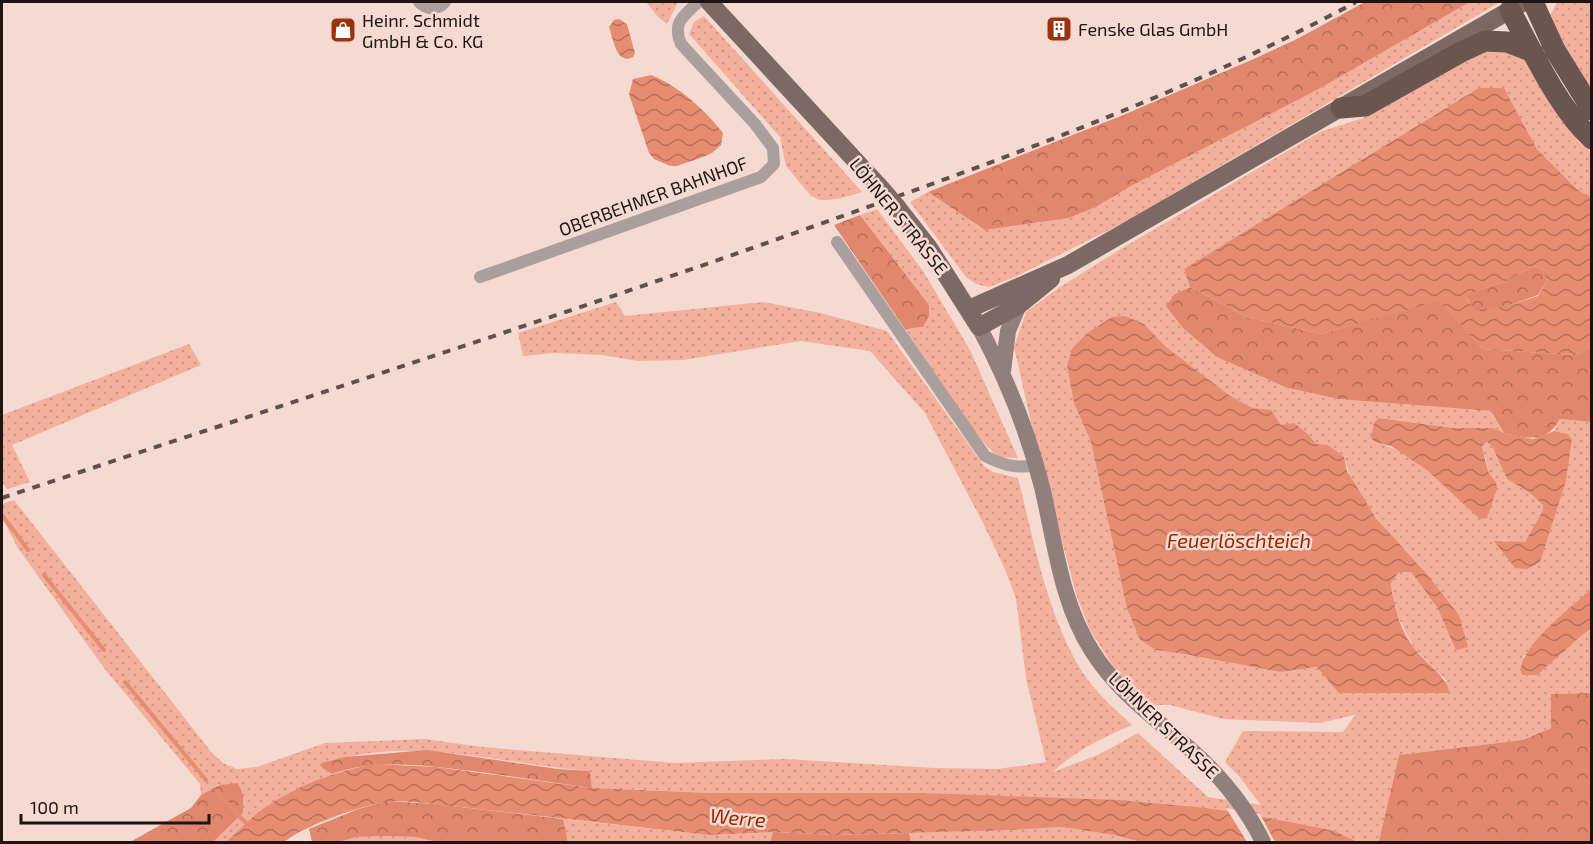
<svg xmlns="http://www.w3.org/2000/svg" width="1593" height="844" viewBox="0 0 1593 844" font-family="'Exo 2',sans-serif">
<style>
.grass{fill:url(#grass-dots);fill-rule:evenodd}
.forest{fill:url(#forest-crowns)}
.water{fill:url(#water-waves);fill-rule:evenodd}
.pier{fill:#f5dad2}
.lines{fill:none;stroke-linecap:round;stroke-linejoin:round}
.stream{stroke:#e58c71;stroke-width:4}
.street{stroke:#ab9f9c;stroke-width:12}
.secondary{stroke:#907f7b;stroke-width:16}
.primary{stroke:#7c6963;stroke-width:18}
.highway{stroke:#6b554f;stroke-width:21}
.rail{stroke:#5f504c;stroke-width:4;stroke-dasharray:8 8;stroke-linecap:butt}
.primary-bridge{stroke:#7c6963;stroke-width:18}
.labels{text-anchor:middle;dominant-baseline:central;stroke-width:5;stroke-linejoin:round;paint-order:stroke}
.poi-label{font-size:18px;fill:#1e1513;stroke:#f5dad2;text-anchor:start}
.street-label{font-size:18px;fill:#1e1513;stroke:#f5dad2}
.water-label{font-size:20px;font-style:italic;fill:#912900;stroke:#f5dad2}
</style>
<defs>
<pattern id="grass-dots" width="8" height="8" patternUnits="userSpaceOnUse" patternTransform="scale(1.5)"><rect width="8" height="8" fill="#f3b09c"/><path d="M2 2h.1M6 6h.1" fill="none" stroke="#d09686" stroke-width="1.8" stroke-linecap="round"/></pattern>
<pattern id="forest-crowns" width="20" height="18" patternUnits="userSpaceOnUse" patternTransform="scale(1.5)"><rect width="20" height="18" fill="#e0876d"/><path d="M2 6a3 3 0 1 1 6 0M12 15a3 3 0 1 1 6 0" fill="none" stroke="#b56d58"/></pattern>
<pattern id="water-waves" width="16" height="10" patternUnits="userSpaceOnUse" patternTransform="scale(1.5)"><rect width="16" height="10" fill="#e58c71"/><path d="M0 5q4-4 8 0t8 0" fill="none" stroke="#b9715c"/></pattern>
</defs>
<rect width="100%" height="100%" fill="#f5dad2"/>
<!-- grass -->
<path class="grass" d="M646,2H678L667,24L658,17Z
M1470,2H1500L1125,222L1017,276L989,287L976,284L966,277L910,202L928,192L985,230L1069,218L1096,207L1131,186L1317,90Z
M1557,2H1591C1591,13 1588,42 1592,51L1591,97L1558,37L1551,14Z
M704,16L862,192L842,198L828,200H820L811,196L786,166L780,137L689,34L694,22Z
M1501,48L1526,60L1578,141L1591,151V197L1578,190L1537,149L1504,88L1184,269L1190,287L1175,294L1288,388L1338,399L1491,411L1504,433L1493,428H1453L1379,418L1375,442C1417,453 1451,489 1480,519L1487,517L1496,482L1489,473L1482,446L1487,442L1492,446L1507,479L1530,493L1543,505V510L1525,542L1513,543L1502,540L1515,568L1566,481L1572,439L1568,434L1554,431L1560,419L1591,422V589L1553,623L1522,658L1581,636L1591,629V693L1552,694L1551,728L1523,740L1399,755L1379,841L1384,842H1358L1335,831L1207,808L923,793H711L592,788L590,771C509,765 427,739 347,757C338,759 330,765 322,768L332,774L287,794L262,809L226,842H213L243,813L220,785L201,795L200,784L104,668L18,548L2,518V504L14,500L212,753L223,763L237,769L257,767L325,743L425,739L482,747L675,763L785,759L935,768L998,769L1046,762L1026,678L1016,599L1005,569L982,521L925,413L870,351L801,341L683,360L638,361L602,355L554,353L523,356L518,333L616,302L625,316L763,302L820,313L887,331L984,466L993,472L1018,478C1034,541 1045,606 1077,663C1090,688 1112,706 1132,725C1104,737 1076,750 1053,772L1100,754L1138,733L1208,797L1261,805L1238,775L1225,762L1243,731L1343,732L1355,715L1320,723L1223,719L1170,705H1150L1115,669L1090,630L1076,594L1033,431L1014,347L1026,312L1057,289L1124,247L1320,132L1363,118L1416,85L1476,52ZM1144,324L1166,348L1229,395L1281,425L1309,435L1316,444L1344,457C1355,504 1397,539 1427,574C1438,587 1448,601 1459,615L1457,650L1437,607L1411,572H1399L1391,583L1394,609L1414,648L1447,681L1318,667L1280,672L1184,654L1156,650L1140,640L1127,609L1091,442L1074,402L1067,366Z
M877,209L923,271L970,350L1018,458L998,457C960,421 934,373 905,329L923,327L929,305L860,215Z
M189,344L201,365L12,445L30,482L7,489L2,482V415Z
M563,819L709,835L773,832L770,842H567V836Z
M1061,827L1114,835L1141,842H911L909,833Z
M386,836L415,837L437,842H339L356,837Z"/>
<!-- forest -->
<path class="forest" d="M1365,2H1470L1317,90L1131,186L1096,207L1069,218L985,230L928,192L1121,116L1256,58L1297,39Z
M860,215L929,305V316L923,327L905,329L834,225Z
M1533,266L1542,269L1547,281L1538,295L1510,305L1479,311L1470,304L1467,298L1468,294L1506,281Z
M1190,287L1247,317L1322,334L1438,300L1483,349L1575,355L1591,348V422L1560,419C1546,444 1528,438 1504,433L1491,411L1338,399L1288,388L1217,357L1183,328L1166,306L1175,294Z
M1591,693V842L1379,841L1399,755L1523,740L1551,728V694Z
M427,750L558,769L590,771L592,788C557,783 522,778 487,773C436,767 381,757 332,774L322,768V763L345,757Z
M238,783L243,795V813L213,842H130L191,808L201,795L220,785Z
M388,801L434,804L563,819L567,836V842H437L415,837L386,836L356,837L339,842H312L309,829L358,809Z
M773,832L838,835L909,833L911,842H770Z"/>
<!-- water -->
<path class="water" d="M619,19L627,24L635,53L633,57C617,66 613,39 609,27L614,20Z
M651,75C679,86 705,110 723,133L721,145L712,153L703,157L677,166H670L654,159L649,153L629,94L633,79Z
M1479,88H1504L1537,149L1578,190L1591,197V348L1575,355L1483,349L1438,301L1322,334L1247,317L1190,287L1184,269ZM1533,266L1542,269L1547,281L1538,296L1510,305L1479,310L1470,304L1467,299L1469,294L1506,281Z
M1125,316L1144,324L1166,347L1229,395L1252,408L1271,410L1281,425L1294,423L1309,435L1316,444L1328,445L1344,457L1347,471L1376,518L1427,574L1459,615L1468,647L1456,650L1437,607L1411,572H1399L1391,583C1393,606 1400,630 1415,649C1427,665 1444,673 1450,693H1339L1317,667L1280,672L1184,654L1156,650L1140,640L1127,609L1091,442L1074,403L1067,366L1072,349L1086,334L1112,317Z
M1379,418L1453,428H1493L1504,433L1533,439L1554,431L1568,434L1572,439L1566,481L1540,562L1527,569L1515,568L1494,541L1525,542L1543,510V505L1530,493L1507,479L1492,446L1487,442L1482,446L1486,464L1489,473L1496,482L1497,489L1487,518L1480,519L1427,470L1391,446L1375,442L1371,438L1374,423Z
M1591,589V629L1581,636L1537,675H1522C1512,652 1575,604 1591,589Z
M375,764L436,767L592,788L711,793H923L1118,800L1207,808L1269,818L1335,831L1358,842H1141L1114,835L1061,827L1008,830L838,835L773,832L709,835L434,804C419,803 402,800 387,802C361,805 304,826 284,842H226C238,831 250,818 264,808C298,785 335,771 375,764Z"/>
<!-- pier -->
<path class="pier" d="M1226,808L1260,814L1275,842H1247Z"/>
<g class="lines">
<!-- stream -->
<path class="stream" d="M2,515L28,550
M44,575L104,650
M125,682L206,780
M216,792L249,826"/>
<!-- street -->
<path class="street" d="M419,2C427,10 437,11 445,2
M837,242L985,456C1003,465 1016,469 1036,465
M480,277L761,177L774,164L773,148L755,124L681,44C672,22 683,17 698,2"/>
<!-- secondary -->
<path class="secondary" d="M979,327C1006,377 1028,432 1042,487C1055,542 1061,603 1092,651C1120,696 1164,724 1201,759C1226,783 1248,811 1263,842
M1003,371L1008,331L1019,305"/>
<!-- primary -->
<path class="primary" d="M709,2L878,185
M897,207L929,248L979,327L1019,305L1051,279
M969,309L1068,265L1524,2"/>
<!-- highway -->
<path class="highway" d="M1533,2L1555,50L1592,110
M1510,10C1532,50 1558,108 1592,139
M1341,108L1365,106L1461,52L1485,41L1507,42L1533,52"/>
<!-- rail -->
<path class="rail" d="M2,498C274,407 549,321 820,224C1003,159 1185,94 1356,2"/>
<!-- primary-bridge -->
<path class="primary-bridge" d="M878,185L897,207"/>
</g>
<!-- icons -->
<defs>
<g id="building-square" transform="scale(1.35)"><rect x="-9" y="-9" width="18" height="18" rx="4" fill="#9a3310" stroke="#f5dad2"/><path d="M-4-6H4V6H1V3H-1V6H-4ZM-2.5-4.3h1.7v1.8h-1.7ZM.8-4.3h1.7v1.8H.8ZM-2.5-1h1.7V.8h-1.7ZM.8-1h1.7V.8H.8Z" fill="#fff"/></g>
<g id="shop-square" transform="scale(1.35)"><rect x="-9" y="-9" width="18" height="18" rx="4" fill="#9a3310" stroke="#f5dad2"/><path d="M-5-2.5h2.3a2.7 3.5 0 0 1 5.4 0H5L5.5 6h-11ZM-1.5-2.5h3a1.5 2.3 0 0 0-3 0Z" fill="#fff"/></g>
</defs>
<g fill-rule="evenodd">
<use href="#building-square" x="1059" y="29"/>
<use href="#shop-square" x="343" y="30"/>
</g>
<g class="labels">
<!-- poi labels -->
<g class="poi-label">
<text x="362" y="20">Heinr. Schmidt<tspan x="362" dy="21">GmbH &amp; Co. KG</tspan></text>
<text x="1078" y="29">Fenske Glas GmbH</text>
</g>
<!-- street labels -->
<g class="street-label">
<text transform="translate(653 196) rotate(-20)">OBERBEHMER BAHNHOF</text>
<text transform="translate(899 216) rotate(51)">LÖHNER STRASSE</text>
<text transform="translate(1164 725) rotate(44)">LÖHNER STRASSE</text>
</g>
<!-- water labels -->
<g class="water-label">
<text x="1239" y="540">Feuerlöschteich</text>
<text transform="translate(738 817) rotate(5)">Werre</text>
</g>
</g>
<!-- border -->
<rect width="1593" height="844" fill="none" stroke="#1e1513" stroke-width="6"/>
<!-- scale -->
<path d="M21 814v9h188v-9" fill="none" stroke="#1e1513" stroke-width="3"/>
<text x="30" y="814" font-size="18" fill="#1e1513" stroke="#f5dad2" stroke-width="4.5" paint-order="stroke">100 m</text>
</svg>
